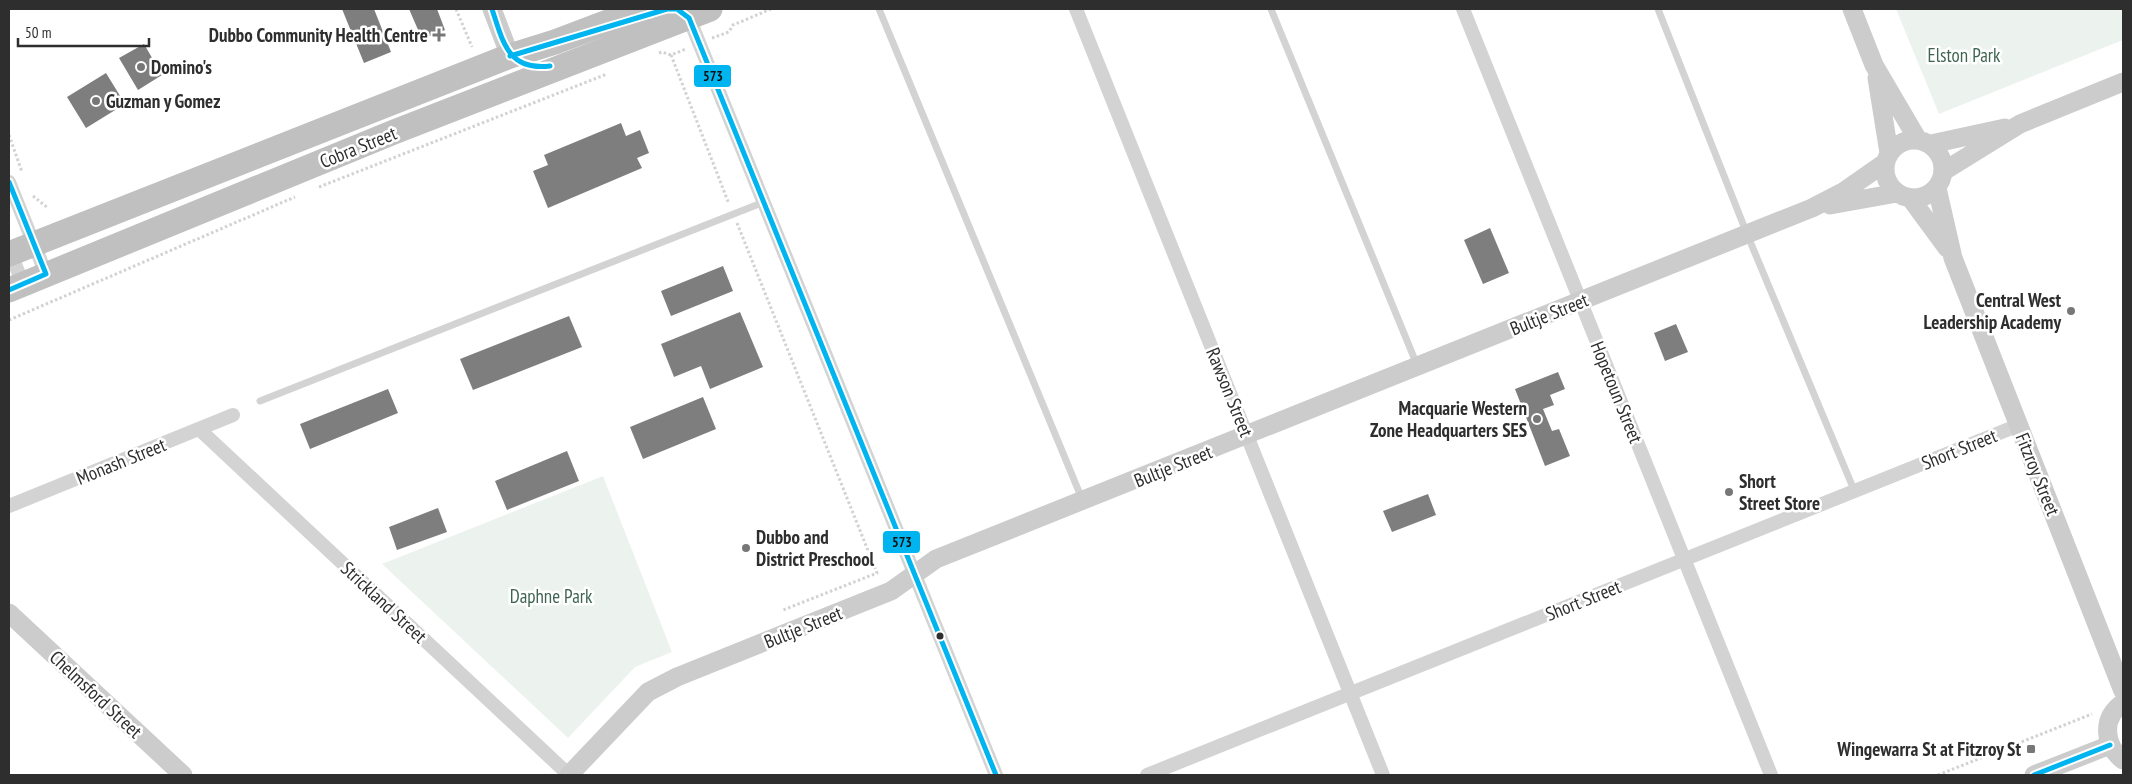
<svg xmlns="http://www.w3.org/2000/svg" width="2132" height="784" viewBox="0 0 2132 784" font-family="'PT Sans Narrow',sans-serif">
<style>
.green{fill:#ecf3ef}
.building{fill:#7e7e7e}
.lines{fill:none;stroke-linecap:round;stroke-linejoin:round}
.path{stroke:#d2d2d2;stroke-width:3;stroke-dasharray:2.5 2.5;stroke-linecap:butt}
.lane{stroke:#d3d3d3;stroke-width:7}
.street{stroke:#d3d3d3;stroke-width:14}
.secondary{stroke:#ccc;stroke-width:19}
.highway{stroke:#c0c0c0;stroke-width:25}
.bus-1-casing{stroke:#fff;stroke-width:9}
.bus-1{stroke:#00b5ef;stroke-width:5}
.poi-dot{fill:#777;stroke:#fff;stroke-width:2}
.bus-dot{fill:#2e2e2e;stroke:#fff;stroke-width:2}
.labels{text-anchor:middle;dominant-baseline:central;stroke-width:5;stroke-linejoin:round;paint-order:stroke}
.poi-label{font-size:19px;font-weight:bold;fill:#2e2e2e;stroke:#fff;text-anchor:end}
.park-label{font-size:19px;fill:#3f6551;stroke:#fff}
.street-label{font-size:19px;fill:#2e2e2e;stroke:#fff}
.line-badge{stroke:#fff;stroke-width:2}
.pale-badge-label{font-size:14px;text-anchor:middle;font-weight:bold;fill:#111}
</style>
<rect width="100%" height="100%" fill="#fff"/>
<!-- green -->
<path class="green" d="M1896,9H2123V40L1939,114Z
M603,476L672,652L635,667L568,738L382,564Z"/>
<!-- building -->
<path class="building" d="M342,9H374L391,52L364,63Z
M409,9H437L445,30L422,39Z
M144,44L162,75L138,90L119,58Z
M106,73L125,104L86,128L67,97Z
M621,123L626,136L640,130L649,153L637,158L642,168L548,208L533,171L548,165L544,155Z
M1490,228L1509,273L1483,284L1464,240Z
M723,266L733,291L671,316L661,291Z
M740,312L763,367L710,389L701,366L674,377L661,344Z
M569,316L582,347L473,390L460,359Z
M1676,324L1688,352L1665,361L1654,333Z
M1558,372L1565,389L1550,395L1554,405L1543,409L1552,431L1559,429L1570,456L1545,466L1515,389Z
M388,389L398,413L310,449L300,424Z
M703,397L716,429L643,459L630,427Z
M567,451L579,481L507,510L495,481Z
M1428,494L1436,515L1392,532L1383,511Z
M438,508L447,532L397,550L389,527Z"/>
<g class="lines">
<!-- path -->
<path class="path" d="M456,9L472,47
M712,38L729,32L733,25L771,9
M659,53L662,52L671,55L686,49
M671,55L729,204
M9,135L22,172
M319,187L607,74
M33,196L48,208
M737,223L877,573L783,610
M9,320L295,197
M1938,775L2092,714"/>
<!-- lane -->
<path class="lane" d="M879,9L1082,499
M1271,9L1417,365
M1658,9L1747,234L1854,490
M260,401L764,202"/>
<!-- street -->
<path class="street" d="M1076,9L1383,775
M1463,9L1771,775
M689,18L996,775
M9,182L46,274
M9,249L23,284
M199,429L569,775
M9,506L233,415
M1147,775L2019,425"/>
<!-- secondary -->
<path class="secondary" d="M492,9L510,56
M1852,9L1874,65L1918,140
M1877,78L1889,153
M1885 169a29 29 0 1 1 58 0a29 29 0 1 1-58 0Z
M1931,144L2005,128
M1944,171L2020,124L2123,82
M1937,188L1953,258L2123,691
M1911,199L1947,248
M1830,205L1897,193
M9,613L183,775
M2123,703C2101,718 2104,745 2123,760
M569,775L648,692L677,677L891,591L936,559L1812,208L1843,192L1886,162
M2034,775L2110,745"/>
<!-- highway -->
<path class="highway" d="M9,254L510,56L555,42L642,9
M9,290L394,132L710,9"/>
<!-- bus-1 casing -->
<g class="bus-1-casing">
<path id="bus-1" d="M492,9C503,42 508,71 550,66
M510,56L667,9H677L689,18L996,775
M9,182L46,274L9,290
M2034,775L2110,745"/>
</g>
<!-- bus-1 -->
<use href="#bus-1" class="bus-1"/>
</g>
<!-- markers -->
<g class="poi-dot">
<path d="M436.5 27.5h5v5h5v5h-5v5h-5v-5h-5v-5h5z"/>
<circle cx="141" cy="67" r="5"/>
<circle cx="96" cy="101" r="5"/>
<circle cx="2071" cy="311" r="5"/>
<circle cx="1537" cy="419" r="5"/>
<circle cx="1729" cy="492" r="5"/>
<circle cx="746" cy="548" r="5"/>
<rect x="2026" y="744" width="10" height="10" rx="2.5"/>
</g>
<circle class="bus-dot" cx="940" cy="636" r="4.5"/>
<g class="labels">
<!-- poi labels -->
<g class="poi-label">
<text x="428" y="35">Dubbo Community Health Centre</text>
<text x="151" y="67" text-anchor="start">Domino's</text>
<text x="106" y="101" text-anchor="start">Guzman y Gomez</text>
<text x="2061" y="300">Central West<tspan x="2061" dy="22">Leadership Academy</tspan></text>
<text x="1527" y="408">Macquarie Western<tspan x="1527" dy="22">Zone Headquarters SES</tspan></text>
<text x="1739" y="481" text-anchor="start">Short<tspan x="1739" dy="22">Street Store</tspan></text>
<text x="756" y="537" text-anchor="start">Dubbo and<tspan x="756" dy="22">District Preschool</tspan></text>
<text x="2021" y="749">Wingewarra St at Fitzroy St</text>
</g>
<!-- park labels -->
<g class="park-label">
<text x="1964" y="55">Elston Park</text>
<text x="551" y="596">Daphne Park</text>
</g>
<!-- street labels -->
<g class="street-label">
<text transform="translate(358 147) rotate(-22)">Cobra Street</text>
<text transform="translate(1549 314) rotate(-22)">Bultje Street</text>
<text transform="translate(1230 392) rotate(68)">Rawson Street</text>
<text transform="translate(1617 392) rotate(68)">Hopetoun Street</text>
<text transform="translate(1959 449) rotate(-22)">Short Street</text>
<text transform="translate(121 461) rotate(-22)">Monash Street</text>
<text transform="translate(1173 466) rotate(-22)">Bultje Street</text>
<text transform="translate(2038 474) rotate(68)">Fitzroy Street</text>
<text transform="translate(1583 600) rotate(-22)">Short Street</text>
<text transform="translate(384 602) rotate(43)">Strickland Street</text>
<text transform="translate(803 627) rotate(-22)">Bultje Street</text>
<text transform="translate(96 694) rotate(43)">Chelmsford Street</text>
</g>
</g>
<g class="line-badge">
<rect x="693" y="64" width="39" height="24" rx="5" fill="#00b5ef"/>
<rect x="882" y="530" width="39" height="24" rx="5" fill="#00b5ef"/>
</g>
<g class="pale-badge-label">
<text x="713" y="81">573</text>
<text x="902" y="547">573</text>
</g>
<!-- border -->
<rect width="2132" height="784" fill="none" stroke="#2e2e2e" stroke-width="20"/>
<!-- scale -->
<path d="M18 38v8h131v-8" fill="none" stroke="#2e2e2e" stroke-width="2.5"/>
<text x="25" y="38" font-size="15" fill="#2e2e2e" stroke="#ffffff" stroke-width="4" paint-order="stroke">50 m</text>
</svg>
